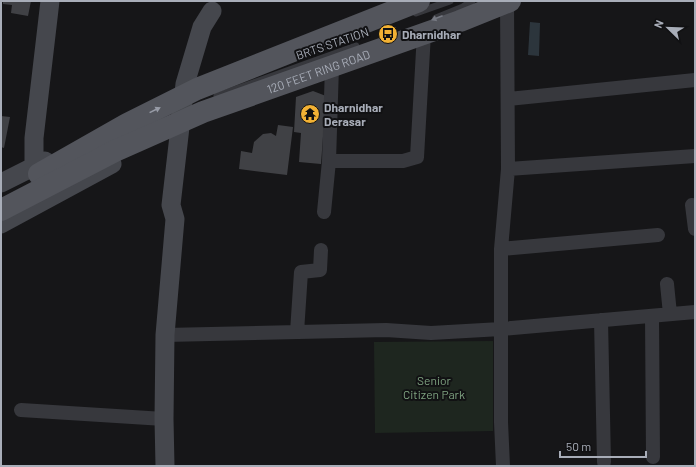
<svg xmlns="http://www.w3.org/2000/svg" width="696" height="467" viewBox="0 0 696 467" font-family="Barlow,sans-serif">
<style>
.green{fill:#1e261f}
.water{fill:#2c353c}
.building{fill:#404145}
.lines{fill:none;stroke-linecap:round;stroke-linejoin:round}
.lane{stroke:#37383d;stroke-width:7}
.street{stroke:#37383d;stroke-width:14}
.secondary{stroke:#45474d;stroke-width:19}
.primary{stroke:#53555c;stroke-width:22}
.oneway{fill:#757881}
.oneway2{fill:#979ba6}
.labels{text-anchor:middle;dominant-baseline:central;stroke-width:4;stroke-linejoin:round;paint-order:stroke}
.poi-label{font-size:12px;font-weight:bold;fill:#a8adb8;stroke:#111113;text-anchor:start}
.street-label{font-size:12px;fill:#a8adb8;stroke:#111113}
.park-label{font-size:12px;fill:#7fa381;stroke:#111113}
</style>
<rect width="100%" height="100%" fill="#161618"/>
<!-- green -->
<path class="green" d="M493,341V431L375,433L374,342Z"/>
<!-- water -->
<path class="water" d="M530,22L540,23L539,56L528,55Z"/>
<!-- building -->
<path class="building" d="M3,1H31L28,16L11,13L12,5L3,4Z
M313,91L326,96L321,164L299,162L301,133L294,132L296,97Z
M1,116L10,117L4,148L1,147Z
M278,125L293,127L287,175L239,169L241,151L252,153L254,142L263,134L271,133L276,136Z"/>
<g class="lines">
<!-- lane -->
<path class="lane" d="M416,13L450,1
M436,18L463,7L472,1
M217,96L356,46"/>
<!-- street -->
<path class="street" d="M508,99L695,80
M329,161H403L417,157L424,33
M508,169L695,156
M692,205L695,229
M324,212L329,161L332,66
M501,249L658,235
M667,284L670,314
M652,316L653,457
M601,320L604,462
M297,332L301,272L320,270L321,250
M165,335L386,330L431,333L501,329L695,312
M21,410L164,419
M503,466L501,422V249L508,169L507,1"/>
<!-- secondary -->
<path class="secondary" d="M34,167V138L50,1
M1,183L45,161
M1,224L112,164
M165,466L164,419L165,335L175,219L171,205L185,84L202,27L212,11"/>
<!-- primary -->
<g class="primary">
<path d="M39,174L127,124L197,89L419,1"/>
<path id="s1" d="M1,210L115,151L203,112L460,21L510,1"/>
</g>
</g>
<!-- one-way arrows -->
<defs><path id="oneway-solid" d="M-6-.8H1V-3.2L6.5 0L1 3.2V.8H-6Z"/></defs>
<use class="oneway" href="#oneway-solid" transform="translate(437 18) rotate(159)"/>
<use class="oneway2" href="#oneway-solid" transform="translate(155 110) rotate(-26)"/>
<!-- icons -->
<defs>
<g id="bus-disc" transform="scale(1)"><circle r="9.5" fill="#f2b134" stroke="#111113"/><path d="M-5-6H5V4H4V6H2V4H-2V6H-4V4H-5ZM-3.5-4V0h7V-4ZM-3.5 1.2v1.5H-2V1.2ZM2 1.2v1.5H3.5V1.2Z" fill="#111"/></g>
<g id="temple-disc" transform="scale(1)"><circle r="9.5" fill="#f2b134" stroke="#111113"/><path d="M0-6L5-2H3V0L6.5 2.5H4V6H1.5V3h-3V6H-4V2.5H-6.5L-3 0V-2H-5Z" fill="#111"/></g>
</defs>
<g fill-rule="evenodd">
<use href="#bus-disc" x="388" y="34"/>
<use href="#temple-disc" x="310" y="114"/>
</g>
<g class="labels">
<!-- poi labels -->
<g class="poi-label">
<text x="402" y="34">Dharnidhar</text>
<text x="324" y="107">Dharnidhar<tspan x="324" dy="14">Derasar</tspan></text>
</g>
<!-- street labels -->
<g class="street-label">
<text transform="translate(332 43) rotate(-19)">BRTS STATION</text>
<text stroke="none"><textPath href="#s1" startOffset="347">120 FEET RING ROAD</textPath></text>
</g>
<!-- park labels -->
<g class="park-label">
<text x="434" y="380">Senior<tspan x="434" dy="14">Citizen Park</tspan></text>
</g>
</g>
<!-- border -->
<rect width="696" height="467" fill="none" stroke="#a8adb8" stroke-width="4"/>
<!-- north arrow -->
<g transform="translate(668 28) rotate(293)" stroke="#111113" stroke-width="3" paint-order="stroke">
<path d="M0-3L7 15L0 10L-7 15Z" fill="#a8adb8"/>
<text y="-6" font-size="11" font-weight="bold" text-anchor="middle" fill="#a8adb8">N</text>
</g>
<!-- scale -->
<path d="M560 451v6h86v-6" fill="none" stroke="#a8adb8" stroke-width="2"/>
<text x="566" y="451" font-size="12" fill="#a8adb8" stroke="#111113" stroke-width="3" paint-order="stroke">50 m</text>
</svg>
